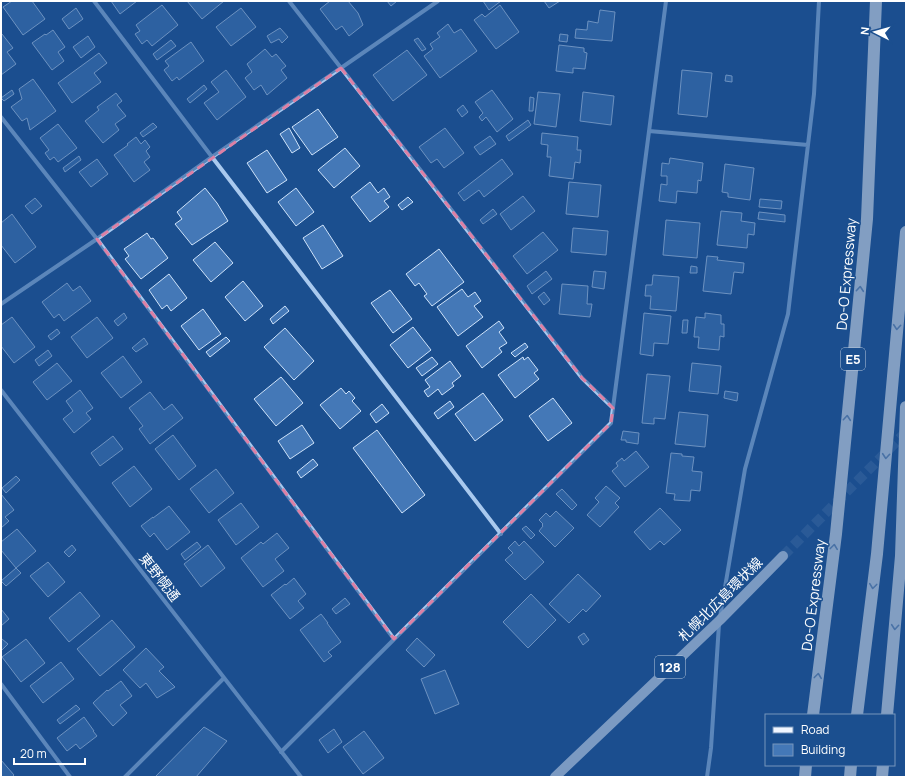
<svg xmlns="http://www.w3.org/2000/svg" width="907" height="778" viewBox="0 0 907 778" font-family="Manrope,'Noto Sans JP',sans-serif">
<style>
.building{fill:#4478b7;stroke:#cfe3fa}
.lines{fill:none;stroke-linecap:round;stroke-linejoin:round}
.primary-tunnel{stroke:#3d69a0;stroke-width:10;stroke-dasharray:10 5;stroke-linecap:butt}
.minor{stroke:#a9c9ee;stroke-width:4}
.primary{stroke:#f0f6ff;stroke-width:10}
.motorway{stroke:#fff;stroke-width:12}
.oneway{stroke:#829ec1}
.marked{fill:none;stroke:#dd80a5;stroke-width:3;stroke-dasharray:8 5;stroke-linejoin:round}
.labels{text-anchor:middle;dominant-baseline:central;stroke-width:3;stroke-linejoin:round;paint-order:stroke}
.shield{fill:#1b4f8f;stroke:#bbcadd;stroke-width:1}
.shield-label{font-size:13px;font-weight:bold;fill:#fff}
.street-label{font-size:14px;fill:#fff;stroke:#1b4f8f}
</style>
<rect width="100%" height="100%" fill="#1b4f8f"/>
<!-- building -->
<path class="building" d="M12,1H32L45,19L23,35L3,7Z
M111,1H137L120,14Z
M187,1H224L202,19Z
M330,1H348L358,13L363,25L349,36L342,26L336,30L320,9Z
M387,1H397L391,6Z
M483,1H501L489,10Z
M544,1H560L549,8Z
M162,5L178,25L152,46L147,40L142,44L135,34L140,31L136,25Z
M500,5L519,32L496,49L474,20L482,14L485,17Z
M76,8L83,19L69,29L62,19Z
M241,8L256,27L231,46L216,27Z
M600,10L615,12L612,41L575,38L576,29L587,30L588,21L598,23Z
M448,24L454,33L461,29L477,51L440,78L424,56L433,49L430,44L440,37L437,33Z
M280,28L288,37L282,43L279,39L271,43L267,36Z
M53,30L65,47L58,52L64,61L52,70L32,43L45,34L46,35Z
M2,34L13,48L7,52L16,64L1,75V35Z
M560,34L568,35L567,42L559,41Z
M88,36L95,47L81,58L73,47Z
M418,38L426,49L422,51L414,40Z
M171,40L176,46L157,60L153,54Z
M191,42L204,61L179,80L177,77L172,81L164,70L169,66L165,61Z
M559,45L584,48V52L587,53L585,69L573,68V73L556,71Z
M265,49L272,57L276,54L286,66L281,70L287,78L267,95L261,85L254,90L245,78L252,72L247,64Z
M407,50L427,75L393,101L373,75Z
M99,53L107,63L94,73L101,82L72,103L58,83Z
M226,70L246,97L217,120L204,103L219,92L211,82Z
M682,70L712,73L707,117L678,114Z
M726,75L732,76V82L725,81Z
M33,79L56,111L30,130L27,118L22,121L11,107L22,99L19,89Z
M204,85L207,89L190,103L187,99Z
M12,90L14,94L4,101L1,98Z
M492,90L513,119L497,132L486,117L482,121L479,117L483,113L475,102Z
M538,92L560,94L556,127L534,124Z
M583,92L614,96L611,125L580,121Z
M116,93L122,101L117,105L126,116L115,124L119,130L103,143L85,121L99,110L97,107Z
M530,97L534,98L533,111H529Z
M463,105L468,112L462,117L457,110Z
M318,109L338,137L312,155L292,127Z
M528,120L531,125L509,141L506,136Z
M153,123L157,127L143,137L140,133Z
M58,124L77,148L58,162L54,157L50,160L45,153L49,150L40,138Z
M289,128L300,148L292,153L280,134Z
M445,128L464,153L444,168L437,159L431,163L419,147Z
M542,133L578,137L577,150H581L580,163L575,162L573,179L549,176L551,157H547L548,145L541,144Z
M490,136L496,144L480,155L474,147Z
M136,137L141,144L145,140L150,147L146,151L150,157L144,162L150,170L134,182L114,155L128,145L127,144Z
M345,148L360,166L334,188L318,170Z
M267,150L287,180L267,193L247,163Z
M79,156L81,160L65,172L63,168Z
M670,158L703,163L701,181L698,180L697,193L677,191L676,203L659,201L661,184L667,185V176H661L662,163L669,164Z
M97,159L108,174L91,187L79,172Z
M502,159L513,174L484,197L479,190L464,201L458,193Z
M725,164L754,168L750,200L728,197V193L722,192Z
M370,182L378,193L384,188L390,197L384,201L389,207L370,222L351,197Z
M569,182L601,185L598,217L566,214Z
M205,188L217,203L228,221L192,245L175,224L182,219L177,212Z
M296,188L314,212L296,226L278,202Z
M523,196L535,211L511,230L500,214Z
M408,197L413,202L402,210L398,205Z
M35,198L42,206L32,214L25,206Z
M760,199L782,201L781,209L759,207Z
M493,209L497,214L483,224L480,220Z
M721,211L742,213L741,221L755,223L754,235L748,234L747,248L717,245Z
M759,212L785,215V222L758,219Z
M12,214L36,247L15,263L1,245V223Z
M666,220L700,223L697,258L663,255Z
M323,225L343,256L322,269L303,238Z
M573,228L608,231L606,255L571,252Z
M543,232L558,250L527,274L513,256Z
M147,233L151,239L153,238L168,258L141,279L125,259L129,256L124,249Z
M215,242L233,263L211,282L193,260Z
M439,249L464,282L432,306L424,296L427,294L419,283L415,286L406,274Z
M707,256L718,257L717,260L744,263L743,273L734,272L731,294L703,291Z
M691,266L697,267V273H690Z
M546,271L552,279L532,294L527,286Z
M594,271L606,272L604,289L592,287Z
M169,274L187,298L171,311L167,305L162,309L149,290Z
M653,275L679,277L676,311L650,309L651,296H645L646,285H652Z
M243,281L263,306L245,321L225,297Z
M67,283L73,291L80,286L91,301L64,321L59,314L54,318L42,302Z
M562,284L588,286L587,304H592L590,317L559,314Z
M462,289L468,297L475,292L481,301L474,306L483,317L458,336L437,307Z
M390,290L412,319L393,333L371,303Z
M544,292L550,300L544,305L538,297Z
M285,306L289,311L273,324L270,319Z
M203,309L221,334L199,350L181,326Z
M124,313L127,318L118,326L114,321Z
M644,313L671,316L668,344L654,343L653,356L640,354Z
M705,313L721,315V324H724V337L720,336L719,350L698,348L699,337H694L696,317L705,318Z
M12,317L35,347L14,363L1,346V325Z
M97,317L113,338L87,358L71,337Z
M683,320H688L687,333H682Z
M499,321L504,328L499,332L507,343L499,348L502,352L482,368L466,346Z
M413,327L431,350L408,368L390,345Z
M285,328L314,361L294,380L264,347Z
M57,329L60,333L51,340L48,336Z
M226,337L230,341L210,357L206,352Z
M144,338L148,344L136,352L132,348Z
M525,343L528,347L515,357L511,353Z
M48,350L52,356L39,366L35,360Z
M123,356L142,382L121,398L101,373Z
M432,357L438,364L422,376L416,368Z
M523,357L524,360L528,357L538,370L534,373L539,379L515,398L498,375Z
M450,361L461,376L452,383L454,386L442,395L438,389L428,397L424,391L430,387L425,380Z
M57,363L72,381L47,400L33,382Z
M692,363L721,366L718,394L689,391Z
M647,374L670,376L665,419L654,418V424L642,423Z
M281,377L303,403L276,426L254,399Z
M341,388L346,394L349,391L355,398L352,401L361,411L340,429L320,405Z
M80,390L93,408L86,413L91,419L74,433L63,419L73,411L66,401Z
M725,391L738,393L737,401L724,398Z
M150,392L164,410L172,404L183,418L150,444L139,429L143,426L129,408Z
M483,393L503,420L475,441L455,414Z
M553,398L572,423L548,441L529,416Z
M450,401L454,407L438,419L434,413Z
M382,404L389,413L376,423L370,414Z
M679,412L708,415L705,447L675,444Z
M302,425L314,443L290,459L278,441Z
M377,430L425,495L402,513L353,448Z
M623,431L639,433L638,444L626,442V440H621Z
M173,435L196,466L179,480L155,449Z
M113,436L123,449L100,466L91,453Z
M636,451L649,467L625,487L612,471L618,466L616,463L622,458L624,461Z
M671,453L682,454V456L694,457L692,471L702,472L700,491L691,490L690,501L674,500L675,494L666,493Z
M313,459L318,465L301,478L297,472Z
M134,466L152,489L130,507L112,483Z
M216,469L234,493L209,513L190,489Z
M16,476L20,480L6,493L2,488Z
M606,486L620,498L615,503L619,507L600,527L587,515L599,502L595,498Z
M562,489L577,505L572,510L556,494Z
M1,494L14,510L5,517L9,521L1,528Z
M241,503L259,527L236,545L218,520Z
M169,506L190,532L167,550L154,533L150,537L141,526L153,517V518Z
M660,508L681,530L664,545L660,541L650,550L634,532Z
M556,511L574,528L555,547L539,531L543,526L542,525L543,524L539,520L546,513L550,517Z
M526,526L535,535L531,539L522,529Z
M17,529L36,551L16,568L1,550V542Z
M277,533L289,548L275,559L284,571L263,587L241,558L261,542L263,544Z
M515,541L519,546L524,541L544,562L525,580L505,560L513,553L508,548Z
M197,542L201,547L185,560L181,554Z
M72,545L76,550L69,557L64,552Z
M208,545L225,568L201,587L184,564Z
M48,562L65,582L48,597L30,576Z
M16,568L21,573L6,586L1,581Z
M578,574L601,596L586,612L583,609L569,623L549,604Z
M294,578L306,594L298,601L304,608L290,619L271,595L285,584L286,585Z
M80,592L100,616L69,642L49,618Z
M531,594L556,620L528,648L503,622Z
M345,598L350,604L336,614L332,609Z
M1,609L9,619L1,626Z
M321,614L328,623H327L341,642L328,652L332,656L324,662L300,630Z
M112,620L135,647L100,676L77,649Z
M584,633L589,640L583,645L578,637Z
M417,638L435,655L424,667L406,650Z
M2,639L8,644L1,651V640Z
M26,639L45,663L21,682L2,657Z
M146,648L164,667L159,671L175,687L157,698L146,683L140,688L123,670Z
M61,662L74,679L43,703L30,686Z
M445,670L459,704L435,714L421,679Z
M121,681L132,696L120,705L127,713L113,726L93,703L107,690L108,691Z
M76,705L80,709L60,724L57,720Z
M84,717L94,731H93L97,736L80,749L76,744L67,751L57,738Z
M204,727L227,741L196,777H155Z
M334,729L342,742L328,753L319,740Z
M364,731L384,758L363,774L343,747Z
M1,760L14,775L12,777H1Z"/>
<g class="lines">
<!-- primary-tunnel -->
<path class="primary-tunnel" d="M783,556L906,432"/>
<!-- minor -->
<path class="minor" d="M94,1L212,157L501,534
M289,1L582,378L613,408
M1,117L97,239L394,639
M649,131L808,145
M1,304L97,239L212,157L438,1
M1,390L301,777
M720,617L745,469L788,314L814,94L819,1
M1,684L70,777
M281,752L611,423L666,1
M125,777L224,678
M707,777L711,748L719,624"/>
<!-- primary -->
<path class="primary" d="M555,777L720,620L783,556"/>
<!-- motorway -->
<path class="motorway" d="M813,715L836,534L867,219L876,1
M857,715L877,554L906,232
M887,715L901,556L906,407
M805,777L806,765
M850,777L851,765
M882,777L883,765"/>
</g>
<!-- one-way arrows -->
<defs><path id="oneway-chevron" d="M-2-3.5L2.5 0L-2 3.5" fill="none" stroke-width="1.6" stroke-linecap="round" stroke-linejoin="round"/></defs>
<g class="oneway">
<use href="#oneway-chevron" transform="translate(860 289) rotate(-85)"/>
<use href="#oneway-chevron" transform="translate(897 327) rotate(95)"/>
<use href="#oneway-chevron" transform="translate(847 418) rotate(-85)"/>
<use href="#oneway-chevron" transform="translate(886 456) rotate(95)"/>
<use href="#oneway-chevron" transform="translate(834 547) rotate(-83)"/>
<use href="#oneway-chevron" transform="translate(873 586) rotate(97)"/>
<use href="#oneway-chevron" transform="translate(895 627) rotate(95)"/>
<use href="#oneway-chevron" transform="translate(818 676) rotate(-83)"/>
</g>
<!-- marked area -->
<path d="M0 0H907V778H0ZM341,68L582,378L613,408L611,423L394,639L97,239Z" fill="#1b4f8f" fill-opacity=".55" fill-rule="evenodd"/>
<path class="marked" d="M341,68L582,378L613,408L611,423L394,639L97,239Z"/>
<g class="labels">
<!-- shield labels -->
<g class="shield">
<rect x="841" y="348" width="24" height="22" rx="3"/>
<rect x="655" y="656" width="30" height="22" rx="3"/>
</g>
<g class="shield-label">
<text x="853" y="359">E5</text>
<text x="670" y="667">128</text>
</g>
<!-- street labels -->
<g class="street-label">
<text transform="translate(846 274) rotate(-85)">Do-O Expressway</text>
<text transform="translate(160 577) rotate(52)">東野幌通</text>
<text transform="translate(813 595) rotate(-83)">Do-O Expressway</text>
<text transform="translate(720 599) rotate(-45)">札幌北広島環状線</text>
</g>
</g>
<!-- border -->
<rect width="907" height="778" fill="none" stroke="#ffffff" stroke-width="4"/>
<!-- legend -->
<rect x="765" y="714" width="130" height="52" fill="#1b4f8f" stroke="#7695bc"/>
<rect x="773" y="727" width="20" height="6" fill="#f0f6ff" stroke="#7695bc"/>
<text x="801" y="734" font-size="12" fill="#ffffff">Road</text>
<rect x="773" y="744" width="20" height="12" fill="#4478b7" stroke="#7695bc"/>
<text x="801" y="754" font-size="12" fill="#ffffff">Building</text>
<!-- north arrow -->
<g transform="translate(875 32) rotate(276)" stroke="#1b4f8f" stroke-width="3" paint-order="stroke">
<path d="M0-3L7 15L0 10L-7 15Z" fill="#ffffff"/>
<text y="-6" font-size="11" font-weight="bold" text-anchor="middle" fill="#ffffff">N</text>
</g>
<!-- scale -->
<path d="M14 758v6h71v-6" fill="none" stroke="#ffffff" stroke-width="2"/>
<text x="20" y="758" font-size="12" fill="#ffffff" stroke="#1b4f8f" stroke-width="3" paint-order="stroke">20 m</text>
</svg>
